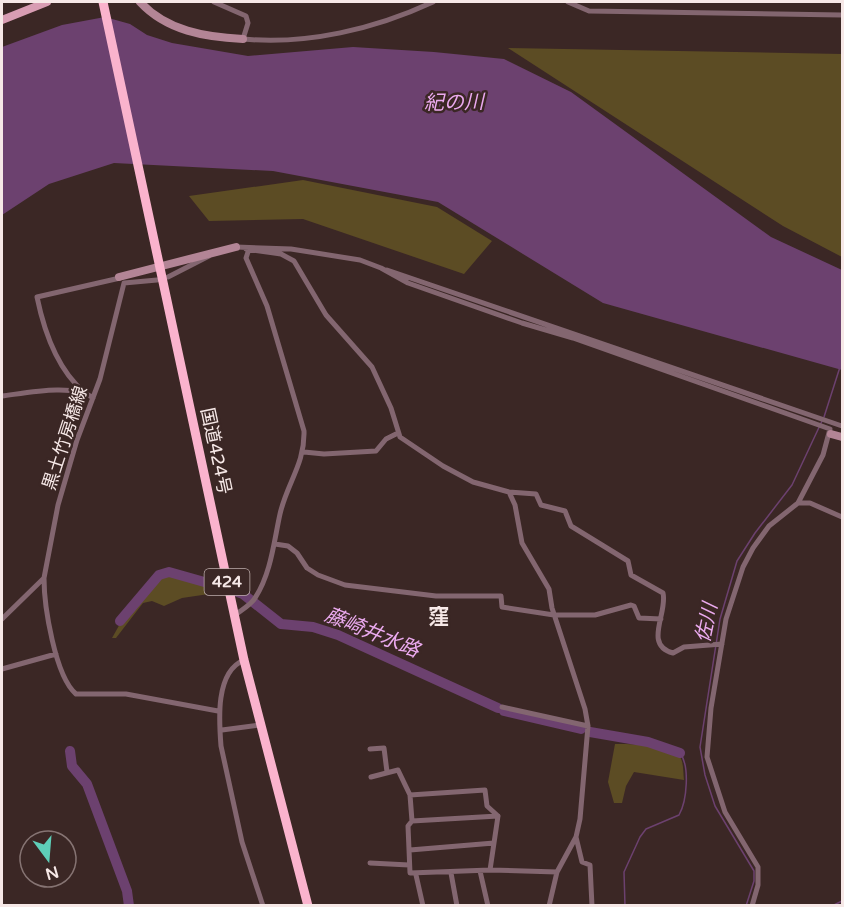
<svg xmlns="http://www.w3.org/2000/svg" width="844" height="907" viewBox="0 0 844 907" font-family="'Varela Round','Noto Sans JP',sans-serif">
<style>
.green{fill:#5c4c24}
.water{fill:#6c416f}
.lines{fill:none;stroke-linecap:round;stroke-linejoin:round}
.stream{stroke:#6c416f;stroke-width:1.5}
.river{stroke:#6c416f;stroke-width:10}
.street{stroke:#836670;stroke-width:5}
.secondary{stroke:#b38596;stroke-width:8}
.primary{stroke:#d89db3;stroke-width:8}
.highway{stroke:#fab3cd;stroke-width:9}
.labels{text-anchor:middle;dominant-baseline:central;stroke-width:5;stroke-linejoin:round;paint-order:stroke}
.shield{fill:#3b2725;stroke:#beaead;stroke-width:1.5}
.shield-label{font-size:16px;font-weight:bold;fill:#f6e8e7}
.street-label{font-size:18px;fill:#f6e8e7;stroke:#3b2725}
.water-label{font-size:20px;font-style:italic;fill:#ebaaef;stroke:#3b2725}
.quarter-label{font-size:21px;font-weight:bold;fill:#f6e8e7;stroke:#3b2725}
</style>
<rect width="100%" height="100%" fill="#3b2725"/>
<!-- green -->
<path class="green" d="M508,48L842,54V257L783,226Z
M303,180L437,207L492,241L464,274L303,219L209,221L189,196Z
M168,575L214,587L209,594L182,598L164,606L152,601L143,603L116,638H112L121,622L159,579Z
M615,744C630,744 671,744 680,757C684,763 683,773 684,780L634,772L626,786L622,803H614L608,782Z"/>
<!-- water -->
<path class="water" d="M105,17L130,24L147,35L172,43L248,56L353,47L434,52L504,59L571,92L771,237L842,270V370L603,303L438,202L273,171L114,163L49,184L2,215V47L62,25Z"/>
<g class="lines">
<!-- stream -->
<path class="stream" d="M824,417L840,367
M625,906L624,872L640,837L646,829L679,815C687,801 690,766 680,753
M746,906L754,881V871L715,806L705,775L700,747L720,619L737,561L755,533L792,485L822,421
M832,906L842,901"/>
<!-- river -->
<path class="river" d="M235,591L243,594L281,624L313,627L338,635L498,708
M120,621L159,575L169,572L222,587
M504,711L581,729
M590,732L648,742L680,753
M70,751L72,766L87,784L127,891L129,906"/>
<!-- street -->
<path class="street" d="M214,2L246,16L248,23L243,39C307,45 375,29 433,2
M568,2L589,11L842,15
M236,247L291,249L360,260L381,268L408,283L522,323L573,338L830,429L823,455L798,503L769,526L753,548L743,567L726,619L711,708L707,757L725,812L758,867V885L752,906
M246,249L281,254L294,261L326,315L372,367L391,408L400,437L443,466L473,482L509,492L536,494L541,505L565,511L571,526L628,561L631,575L663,593C668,613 643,645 673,653L684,647L722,644
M387,270L842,426
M168,277L209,256
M124,283L157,280
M84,392C57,369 44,331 37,297L120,278
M2,396C26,393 74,383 93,398
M304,452L324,454L376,451L386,439L398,433
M509,492L515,505L522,543L549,589L552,608L585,709L588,726L580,819L576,837L557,872L549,906
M798,503H810L842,517
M275,544L288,546L297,553L307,568L318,575L345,585L436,596H501L502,607L554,615H595L631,605L634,606L639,618L661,619
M44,578C44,606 55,676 76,694H126L218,711
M234,616C241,610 251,605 255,598C271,574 274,541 280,514C287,483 305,464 304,431L267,306L246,258L249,249
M2,619L44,578L58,505L77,440L100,379L124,283
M244,660C215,672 219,721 221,746L242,842L263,906
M2,669L56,654
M502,707L588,726
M222,730L260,725
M370,749L384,748L387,772
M371,777L398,770L410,795L412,821
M410,795L485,790L487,806L498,816
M498,816L490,870L410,873L408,826L412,821Z
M576,837L582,862L590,865L592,906
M410,850L494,843
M370,863L409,865
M490,870L557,872
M480,871L488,906
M451,873L457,906
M416,875L423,906"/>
<!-- secondary -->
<path class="secondary" d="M140,2C167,31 205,37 243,39
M119,277L236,247
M831,434L842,437"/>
<!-- primary -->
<path class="primary" d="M2,20L47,2"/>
<!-- highway -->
<path class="highway" d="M103,2L244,660L308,906"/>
</g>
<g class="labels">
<!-- shield labels -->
<rect class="shield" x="204.5" y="569" width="45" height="26" rx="4.5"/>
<g class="shield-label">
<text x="227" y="582">424</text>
</g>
<!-- street labels -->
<g class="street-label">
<text transform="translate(65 438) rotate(-72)">黒土竹房橋線</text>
<text transform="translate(216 451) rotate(78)">国道424号</text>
</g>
<!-- water labels -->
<g class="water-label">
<text transform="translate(454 103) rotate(-1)">紀の川</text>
<text transform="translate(707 623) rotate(-78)">佐川</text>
<text transform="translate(372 633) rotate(22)">藤崎井水路</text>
</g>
<!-- quarter labels -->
<g class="quarter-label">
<text x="439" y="617">窪</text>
</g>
</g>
<!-- border -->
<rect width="844" height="907" fill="none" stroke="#f6e8e7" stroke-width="6"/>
<!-- north arrow -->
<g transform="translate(48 859) rotate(164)"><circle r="28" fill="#3b2725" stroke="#867473" stroke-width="1.5"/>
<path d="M0-4.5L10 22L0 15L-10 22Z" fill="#5eceb8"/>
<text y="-9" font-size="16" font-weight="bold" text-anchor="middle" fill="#f6e8e7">N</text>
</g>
</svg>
